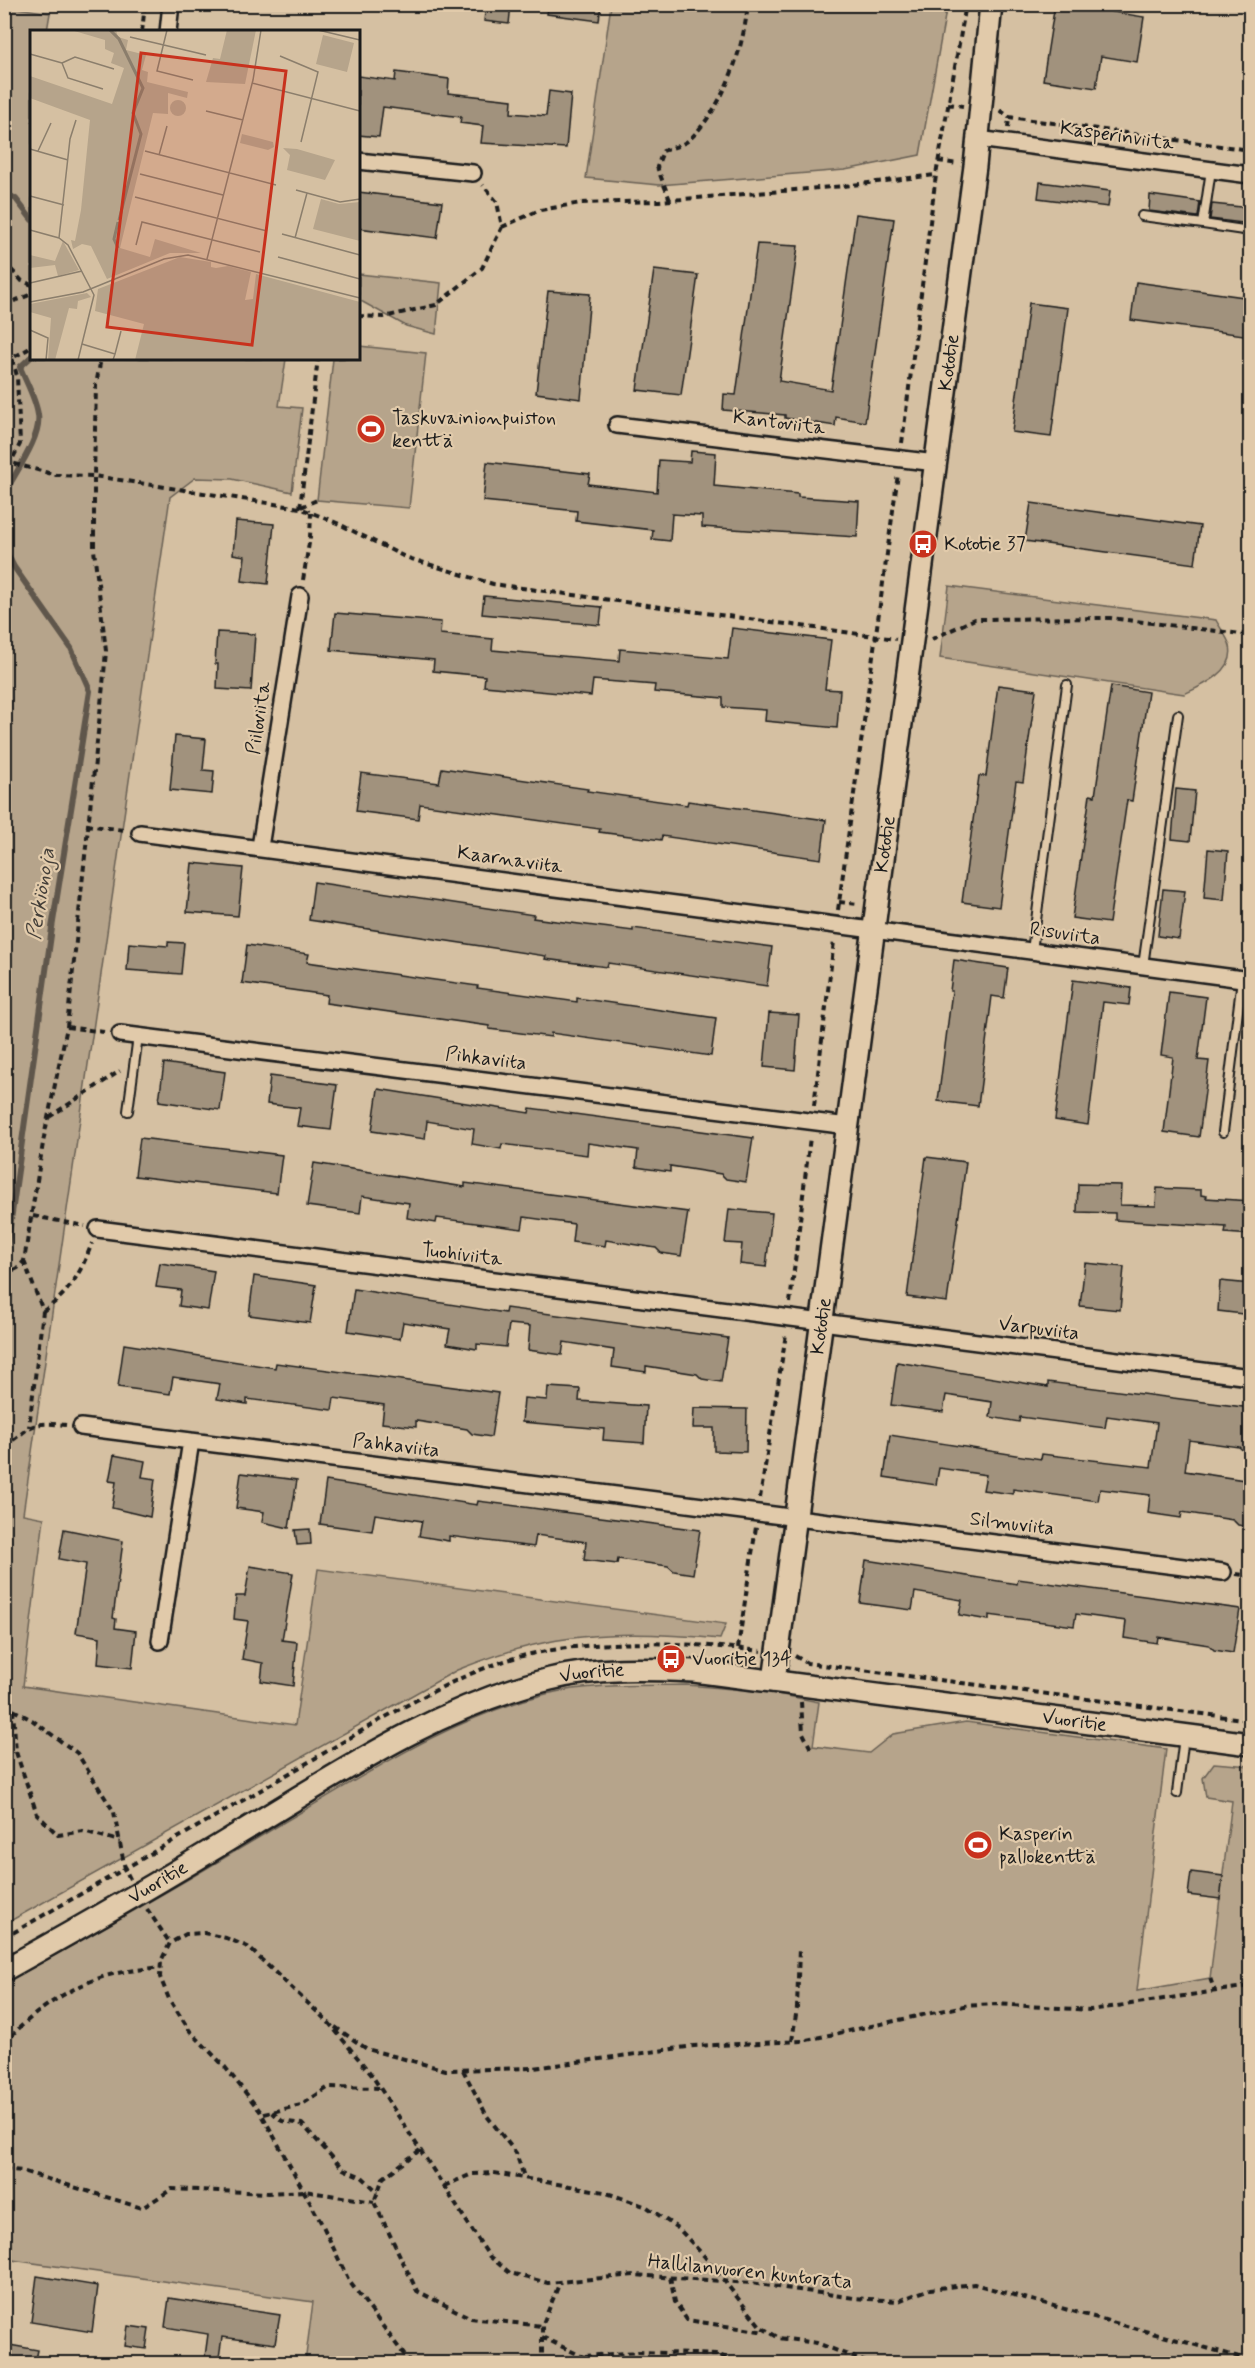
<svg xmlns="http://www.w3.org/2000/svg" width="1255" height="2368" viewBox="0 0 1255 2368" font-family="Mynerve,sans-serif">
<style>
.green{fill:#b6a48b;stroke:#696054;stroke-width:1.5}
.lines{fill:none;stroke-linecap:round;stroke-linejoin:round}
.stream{stroke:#5f574c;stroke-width:6}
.building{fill:#a1927d;stroke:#1c1c1c;stroke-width:1.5}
.lane-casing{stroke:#1c1c1c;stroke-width:12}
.street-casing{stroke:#1c1c1c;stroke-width:20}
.secondary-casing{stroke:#1c1c1c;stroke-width:26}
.path{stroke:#1c1c1c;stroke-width:4;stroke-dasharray:6 4.5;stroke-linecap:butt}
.lane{stroke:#e1caaa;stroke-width:8}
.street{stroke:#e1caaa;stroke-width:15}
.secondary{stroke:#e1caaa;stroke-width:21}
.labels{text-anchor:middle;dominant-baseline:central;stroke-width:4.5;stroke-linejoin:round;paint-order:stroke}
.street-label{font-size:20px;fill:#1c1c1c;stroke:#e1caaa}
.poi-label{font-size:20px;fill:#1c1c1c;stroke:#e1caaa;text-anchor:start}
.water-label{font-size:21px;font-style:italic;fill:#433e38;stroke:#e1caaa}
.inset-river{fill:none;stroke:#8b7e6c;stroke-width:3}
.inset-road{fill:none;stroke:#8b7e6c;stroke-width:1.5}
.view{fill:#c8321e;fill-opacity:0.15;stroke:#c8321e;stroke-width:3}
.inset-edge{fill:none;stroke:#1c1c1c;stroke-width:3}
</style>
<rect width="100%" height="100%" fill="#d5c0a2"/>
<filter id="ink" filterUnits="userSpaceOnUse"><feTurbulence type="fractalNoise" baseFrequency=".0167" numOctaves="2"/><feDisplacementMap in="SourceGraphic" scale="12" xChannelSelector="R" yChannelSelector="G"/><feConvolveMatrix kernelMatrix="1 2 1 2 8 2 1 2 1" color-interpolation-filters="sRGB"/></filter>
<g filter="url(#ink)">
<!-- green -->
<path class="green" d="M611,5H947L920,155L845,170L659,185L586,178Z
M5,6L50,13L47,31L32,32V358L286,359L279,406L302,408L292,492L232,479L195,478L170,497L23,1514L44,1518L23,1686L295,1725L318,1569L726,1624L720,1639C655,1633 587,1630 522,1648C500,1653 478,1662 457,1670L5,1924Z
M359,274L441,283L436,334L406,326L359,300Z
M359,346L426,353L409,508L317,500L333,359L358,358Z
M949,586L1216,620C1220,628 1228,638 1230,646C1236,672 1202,686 1184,694L940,658Z
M687,1685L767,1692L819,1702L813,1746L869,1753L893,1734L966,1722L1166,1749L1137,1991L1210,1978L1232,1801L1206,1797L1203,1778L1214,1763L1250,1766V2363H305L313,2302L5,2259V1983C98,1932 190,1879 281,1824C365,1775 450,1718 546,1694C591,1683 641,1686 687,1685Z"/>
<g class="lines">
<!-- stream -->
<path class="stream" d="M4,192L16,199L32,220
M4,495C14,474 42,437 38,415C36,399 26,382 20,367L32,356
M4,547L14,567L71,648L90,691L52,928L4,1270
M4,1673L9,1680"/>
</g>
<!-- building -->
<path class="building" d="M486,4H511L509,24L484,21Z
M548,4H601L599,21L547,14Z
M1055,4H1108L1107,11L1144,17L1137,62L1101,56L1096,88L1043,80Z
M396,72L449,79L448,93L512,100L511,113L546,116L549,91L571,94L566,148L481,143L483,126L460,123L461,117L383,107L379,137L358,135V76L395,81Z
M1040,182L1110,191L1108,207L1038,198Z
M358,192L442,202L437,238L358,228Z
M1150,195L1200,202L1198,217L1149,211Z
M1212,204L1251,208V224L1210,219Z
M856,214L894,219L865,422L836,417L835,426L785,418V415L723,410L724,394L736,395L757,244L798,246L779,381L831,390Z
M654,270L698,275L681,395L637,390Z
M1136,282L1251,298V336L1131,320Z
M548,291L590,294L581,399L536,393Z
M1029,303L1068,308L1051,437L1012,432Z
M691,451L716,453L714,486L798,494V497L859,501L857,537L702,527V516L672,514L670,541L652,539L653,530L576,521L577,511L483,501L487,462L590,474L588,484L657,492L659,460L690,462Z
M1031,503L1200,526L1195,564L1025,541Z
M236,521L274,524L268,584L242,581L245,556L233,554Z
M484,596L602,607L600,625L482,614Z
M335,613L441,622L440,634L493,639L492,650L619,661L620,649L728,659L732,628L831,640L825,689L840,690L837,728L765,721L766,710L723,707V698L654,692L655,685L593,680L591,696L484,686L485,676L433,671L434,660L331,650Z
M217,632L255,634L251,691L217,689L218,664H215Z
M998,685L1036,690L1023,782L1016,781L999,907L962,902L979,776H986Z
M1111,686L1148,692L1132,801L1127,800L1109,923L1072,918L1090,795L1095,796Z
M175,736L206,739L203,770L214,771L212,794L170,790Z
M442,768L588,789L587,791L687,805L688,801L826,820L821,859L662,836L661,840L599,832L600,829L420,804L418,819L356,811L361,773L439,783Z
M1176,789L1195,791L1190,841L1172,839Z
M1208,849L1228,851L1224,900L1204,898Z
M192,863L243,868L238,916L187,912Z
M314,882L534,915L533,918L633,931V928L772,947L767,986L608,963L607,967L545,959L546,956L309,920Z
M1163,889L1185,891L1179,939L1158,936Z
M168,942L184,943L181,974L127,970L129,943L168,946Z
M247,945L309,954L307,962L478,986L477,988L577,1002V998L716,1018L711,1056L551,1033V1037L489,1029V1026L326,1003L327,995L242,983Z
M954,960L1008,968L1004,998L992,996L978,1106L938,1101L952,991H950Z
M1073,980L1131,988L1129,1005L1103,1002L1088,1125L1055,1120Z
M1169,992L1206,997L1198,1060L1209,1061L1199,1137L1164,1132L1173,1057L1161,1055Z
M769,1013L799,1015L795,1070L764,1067Z
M164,1063L225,1072L220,1110L159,1101Z
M270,1076L337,1085L331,1130L297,1126L300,1108L267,1104Z
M378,1089L529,1113L530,1108L753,1138L746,1182L726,1179L721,1174L670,1166V1172L636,1167L638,1150L588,1143L587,1155L502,1144L501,1149L472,1144L474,1129L427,1121L425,1139L372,1131Z
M140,1138L282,1155L277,1193L135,1176Z
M926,1157L966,1162L947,1302L907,1297Z
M314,1163L465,1187V1183L688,1212L681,1256L661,1253L656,1248L606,1240L605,1246L572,1242L574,1224L524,1217L522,1229L437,1218L436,1223L407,1218L409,1203L362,1196L360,1213L307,1206Z
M1078,1184L1121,1185L1120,1205L1156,1206L1157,1188L1201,1190V1195L1207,1196L1206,1198L1251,1201V1235L1225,1233L1226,1227L1115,1220V1213L1077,1212Z
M729,1209L772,1213L766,1267L740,1264L742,1244L725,1243Z
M160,1263L214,1271L208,1310L179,1306L181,1290L156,1287Z
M1085,1263L1124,1267L1120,1310L1080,1306Z
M254,1276L316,1285L310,1323L249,1315Z
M1220,1281L1251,1284V1315L1218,1311Z
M354,1289L505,1313L506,1308L728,1338L721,1382L702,1379L697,1374L646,1366V1372L612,1367L614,1350L564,1342L562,1355L528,1350L530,1326L509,1324L506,1347L477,1344V1349L447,1344L450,1329L403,1322L400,1339L348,1331Z
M124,1344L275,1368L276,1363L498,1393L491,1437L472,1434L467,1429L416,1421V1427L382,1423L384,1405L334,1398L332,1410L247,1399V1404L217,1399L220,1384L173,1377L170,1394L118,1387Z
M897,1362L1048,1387V1382L1251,1408V1458L1239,1447L1189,1440L1185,1471L1251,1481V1527L1238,1525L1233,1520L1182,1512L1181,1518L1148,1513L1150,1495L1100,1489L1098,1501L1013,1489V1494L983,1490L986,1475L939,1468L936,1485L884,1477L890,1435L1041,1459L1042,1454L1151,1467L1157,1423L1107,1416L1105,1428L1020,1417L1019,1422L990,1417L992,1402L946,1395L943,1412L891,1405Z
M548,1387L580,1389L579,1401L646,1406L644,1443L603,1440L604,1429L522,1422L524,1398L547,1400Z
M694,1408L747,1409L746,1452L714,1451V1428H693Z
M114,1455L145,1461L142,1477L155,1479L150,1517L112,1508L116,1482L109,1481Z
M241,1473L297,1480L289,1528L262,1522L264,1512L236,1508Z
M326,1481L477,1505L478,1501L700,1530L693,1574L674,1571L668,1566L618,1559L617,1564L584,1560L586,1542L536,1535L534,1547L449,1536V1541L419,1536L422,1521L375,1514L372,1531L320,1524Z
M64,1529L123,1541L113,1618L116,1619L115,1628L136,1631L132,1668L98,1664L100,1637L76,1633L86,1564L59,1559Z
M310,1529L311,1544L297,1545L295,1530Z
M866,1560L1017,1584L1018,1579L1240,1609L1233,1653L1214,1650L1209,1645L1158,1637L1157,1643L1124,1638L1126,1621L1076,1614L1074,1626L989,1615V1620L959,1615L962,1600L915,1592L912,1610L860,1603Z
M250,1566L293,1573L282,1640L297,1642L293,1686L261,1681L263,1663L242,1659L248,1621L234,1619L236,1596H245Z
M1191,1872L1223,1876L1220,1899L1188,1895Z
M37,2276L98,2286L92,2332L31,2322Z
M169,2298L280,2315L275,2344L222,2337L218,2364H204L208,2334L165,2327Z
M128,2326L149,2329L146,2349L125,2346Z
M4,2344L38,2350L35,2364H4Z"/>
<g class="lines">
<!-- lane casing -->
<g class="lane-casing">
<path id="lane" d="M1142,216L1203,224L1211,170
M1203,224L1250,231
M1032,951L1067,685
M1143,966L1178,715
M128,1111L138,1036
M1223,1132L1242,979
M1177,1793L1184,1737"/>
</g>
<!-- street casing -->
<g class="street-casing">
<path id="street" d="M168,32L171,4
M978,139L1250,175
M358,161L473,173
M617,425L936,463
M140,833L1250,980
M260,847L300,596
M120,1034L848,1126
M98,1229L1250,1377
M81,1427L191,1441
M160,1641L191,1441L1223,1572"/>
</g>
<!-- secondary casing -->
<g class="secondary-casing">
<g id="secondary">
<path id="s1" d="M774,1681L975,166L991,4"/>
<path id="s2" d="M4,1970C85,1925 165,1879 243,1831C341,1772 437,1707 550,1679C598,1667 645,1669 694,1671L1250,1744"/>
</g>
</g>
<!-- path -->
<path class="path" d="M142,32L145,4
M948,104L963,106
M1000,110L1009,117L1250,150
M1008,128L1009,117
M938,161L958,164
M670,200L657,167L663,151C671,148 683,145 689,140C724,107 743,51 748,4
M502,227L540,210L581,203L659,201L844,186L936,175
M4,262L22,281L32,285
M4,305L32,294
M358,316L384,317L436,305L482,268L502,227L497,202L483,185
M902,443L936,175L966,4
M4,461L56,475L94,476L300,508L337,523L405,557L493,584L896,639
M4,476L20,444L17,376L12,358L32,347
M301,507L317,500
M300,508L318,358
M303,580L310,537L311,513
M932,639L975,619L1110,618L1250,635
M86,825L124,830
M839,902L858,904
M838,910L898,474
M67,1027L104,1032
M814,1106L834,941
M49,1117L120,1071
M33,1216L85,1226
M24,1261L43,1311L29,1427
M4,1275L18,1268L24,1261L44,1137L67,1027L103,685L106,651L94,550V476L96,385L101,358
M790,1303L810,1137
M43,1311C70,1293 81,1272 92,1243
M4,1446C34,1427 26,1421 66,1425
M760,1498L786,1334
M1236,1574L1250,1576
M738,1648L756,1527
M795,1656L807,1663L1250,1720
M801,1702L803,1733L812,1751
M4,1705L32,1720L77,1753L114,1812L125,1869L130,1879
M13,1710L16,1752L37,1814L58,1835L83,1831L120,1841
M147,1909L170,1943
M4,1938C105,1880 206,1822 307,1763C369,1727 457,1671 526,1655C603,1638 683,1642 761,1651
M1210,1978L1215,1992
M335,2027L367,2049L446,2070L534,2068L694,2046L802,2041L964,2006L995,2004L1091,2010L1250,1986
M792,2041L797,2008L799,1948
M4,2044C31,2012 77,1981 118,1973C132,1970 147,1969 161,1967
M463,2070L487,2116L516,2153L524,2177
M272,2112L282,2121L302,2124L343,2169L362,2177L378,2192
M264,2114L301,2105L329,2087L380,2088
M420,2150L383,2178L374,2202L417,2291L471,2318L542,2326
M4,2169L22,2171L142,2208L172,2189L269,2193L304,2191L374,2202
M444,2186L472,2174L494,2173L604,2192L647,2207L679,2229L705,2257L761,2327L779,2338L817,2343L871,2364
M670,2277L675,2302L687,2320L765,2332
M542,2337L598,2364
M585,2356L638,2352L720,2355L736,2364
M411,2364L349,2281L323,2226L260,2111L225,2067L190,2031L169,1999L160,1977L161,1961L170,1943L186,1934L204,1933L226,1938L248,1947L329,2023L371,2074L489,2256L510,2273L548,2283L634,2275L751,2283L854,2298L898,2301L930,2289L974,2284L1250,2360
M542,2364V2326L560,2282"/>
<!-- lane -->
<use href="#lane" class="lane"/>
<!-- street -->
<use href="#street" class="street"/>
<!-- secondary -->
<use href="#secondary" class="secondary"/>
</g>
</g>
<!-- icons -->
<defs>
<g id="stadium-disc" transform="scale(1.5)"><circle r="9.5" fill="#c8321e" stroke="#e1caaa"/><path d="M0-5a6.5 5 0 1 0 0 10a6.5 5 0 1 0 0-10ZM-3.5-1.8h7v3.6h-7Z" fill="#fff"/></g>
<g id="bus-disc" transform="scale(1.5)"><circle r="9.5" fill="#c8321e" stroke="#e1caaa"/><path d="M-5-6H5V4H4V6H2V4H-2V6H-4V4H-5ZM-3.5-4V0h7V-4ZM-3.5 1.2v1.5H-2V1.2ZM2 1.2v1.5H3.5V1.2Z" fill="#fff"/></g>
</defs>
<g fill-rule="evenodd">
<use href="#stadium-disc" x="371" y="429"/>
<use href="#bus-disc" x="923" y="544"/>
<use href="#bus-disc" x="671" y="1659"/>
<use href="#stadium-disc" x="978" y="1845"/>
</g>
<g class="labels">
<!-- street labels -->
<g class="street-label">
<text transform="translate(1117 136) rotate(8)">Kasperinviita</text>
<text stroke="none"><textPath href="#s1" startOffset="1330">Kototie</textPath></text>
<text transform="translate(779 423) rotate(7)">Kantoviita</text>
<text transform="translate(259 718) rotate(-81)">Piiloviita</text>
<text stroke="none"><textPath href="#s1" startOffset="844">Kototie</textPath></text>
<text transform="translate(510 860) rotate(8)">Kaarnaviita</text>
<text transform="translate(1065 934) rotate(8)">Risuviita</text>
<text transform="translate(486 1059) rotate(7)">Pihkaviita</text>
<text transform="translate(462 1255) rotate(7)">Tuohiviita</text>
<text stroke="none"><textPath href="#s1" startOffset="358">Kototie</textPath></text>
<text transform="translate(1039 1329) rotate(7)">Varpuviita</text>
<text transform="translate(396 1446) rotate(7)">Pahkaviita</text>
<text transform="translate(1012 1524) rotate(7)">Silmuviita</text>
<text stroke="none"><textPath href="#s2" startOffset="663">Vuoritie</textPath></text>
<text stroke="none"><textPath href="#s2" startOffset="1149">Vuoritie</textPath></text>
<text stroke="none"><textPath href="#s2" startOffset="177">Vuoritie</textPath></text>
<text transform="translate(750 2272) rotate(6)">Hallilanvuoren kuntorata</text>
</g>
<!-- poi labels -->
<g class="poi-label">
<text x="392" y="418">Taskuvainionpuiston<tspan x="392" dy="23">kenttä</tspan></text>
<text x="944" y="544">Kototie 37</text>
<text x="692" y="1659">Vuoritie 134</text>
<text x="999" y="1834">Kasperin<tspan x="999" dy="23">pallokenttä</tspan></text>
</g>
<!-- water labels -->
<g class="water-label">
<text transform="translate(41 894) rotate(-81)">Perkiönoja</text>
</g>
</g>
<!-- overview -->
<g transform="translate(30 30)">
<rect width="330" height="330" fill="#d5c0a2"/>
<path d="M41,0H86L88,7L98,10L96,20L116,25L112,40L118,42L117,52L158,62L157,68L138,63V84L123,83L90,218L120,227L125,209L171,223H140L77,249L61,216L52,214L43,219L41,210L45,211L51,180L60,90L0,68V46L82,74L94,38L81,33L84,23L75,19V10ZM197,0H226L215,54L176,52L183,28L190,29ZM293,5L324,13L317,42L286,34ZM140 78a8 8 0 1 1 16 0a8 8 0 1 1-16 0ZM212,104L243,112L244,117L238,120L210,113ZM253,118L267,119L305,130L295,150L257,140L260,125ZM291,169L309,174L330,172V211L283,199ZM33,211L49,240L28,246L25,235L0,238V225L25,231ZM150,227L181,232V237L186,238L198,236L221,242L215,270L223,269L226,244L330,272V330H105L114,294L65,281L68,259ZM57,263L61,267L48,271L47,279L39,278L25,330H18L21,288L0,282V274Z" fill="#b6a48b"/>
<path class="inset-river" d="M80,0L89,9L113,58L103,83L111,104L89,190M88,192L84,209L88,218"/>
<path class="inset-road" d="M137,0L127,41L163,50M288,0L330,10M100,7L176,25M0,24L32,33M250,26L288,42L271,112M32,33L45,27L84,39M32,33L38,48L73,59M222,53L330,81M176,81L213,90M0,119L38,130M8,121L21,93M115,121L246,155M129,125L137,96M110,144L193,165M266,160L310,172L330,169M0,166L34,175M105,167L237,201M0,200L29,208L38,215L64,265L48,330M252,204L330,225M29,208L40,109L46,90M265,208L277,163M106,215L112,192L230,222M248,227L330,249M177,229L223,50L231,0M0,253L52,241M0,272L53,262L134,229L158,225L330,268M0,300L18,308L16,330M52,314L85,324L83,330M85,324L91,301"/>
<path class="view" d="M111,23L256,41L222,315L77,297Z"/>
<rect width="330" height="330" class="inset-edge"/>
</g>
<!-- margin -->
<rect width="1255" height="2368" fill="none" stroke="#e1caaa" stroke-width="24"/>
<rect x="12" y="12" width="1231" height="2344" fill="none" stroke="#1c1c1c" stroke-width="2" filter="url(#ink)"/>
</svg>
